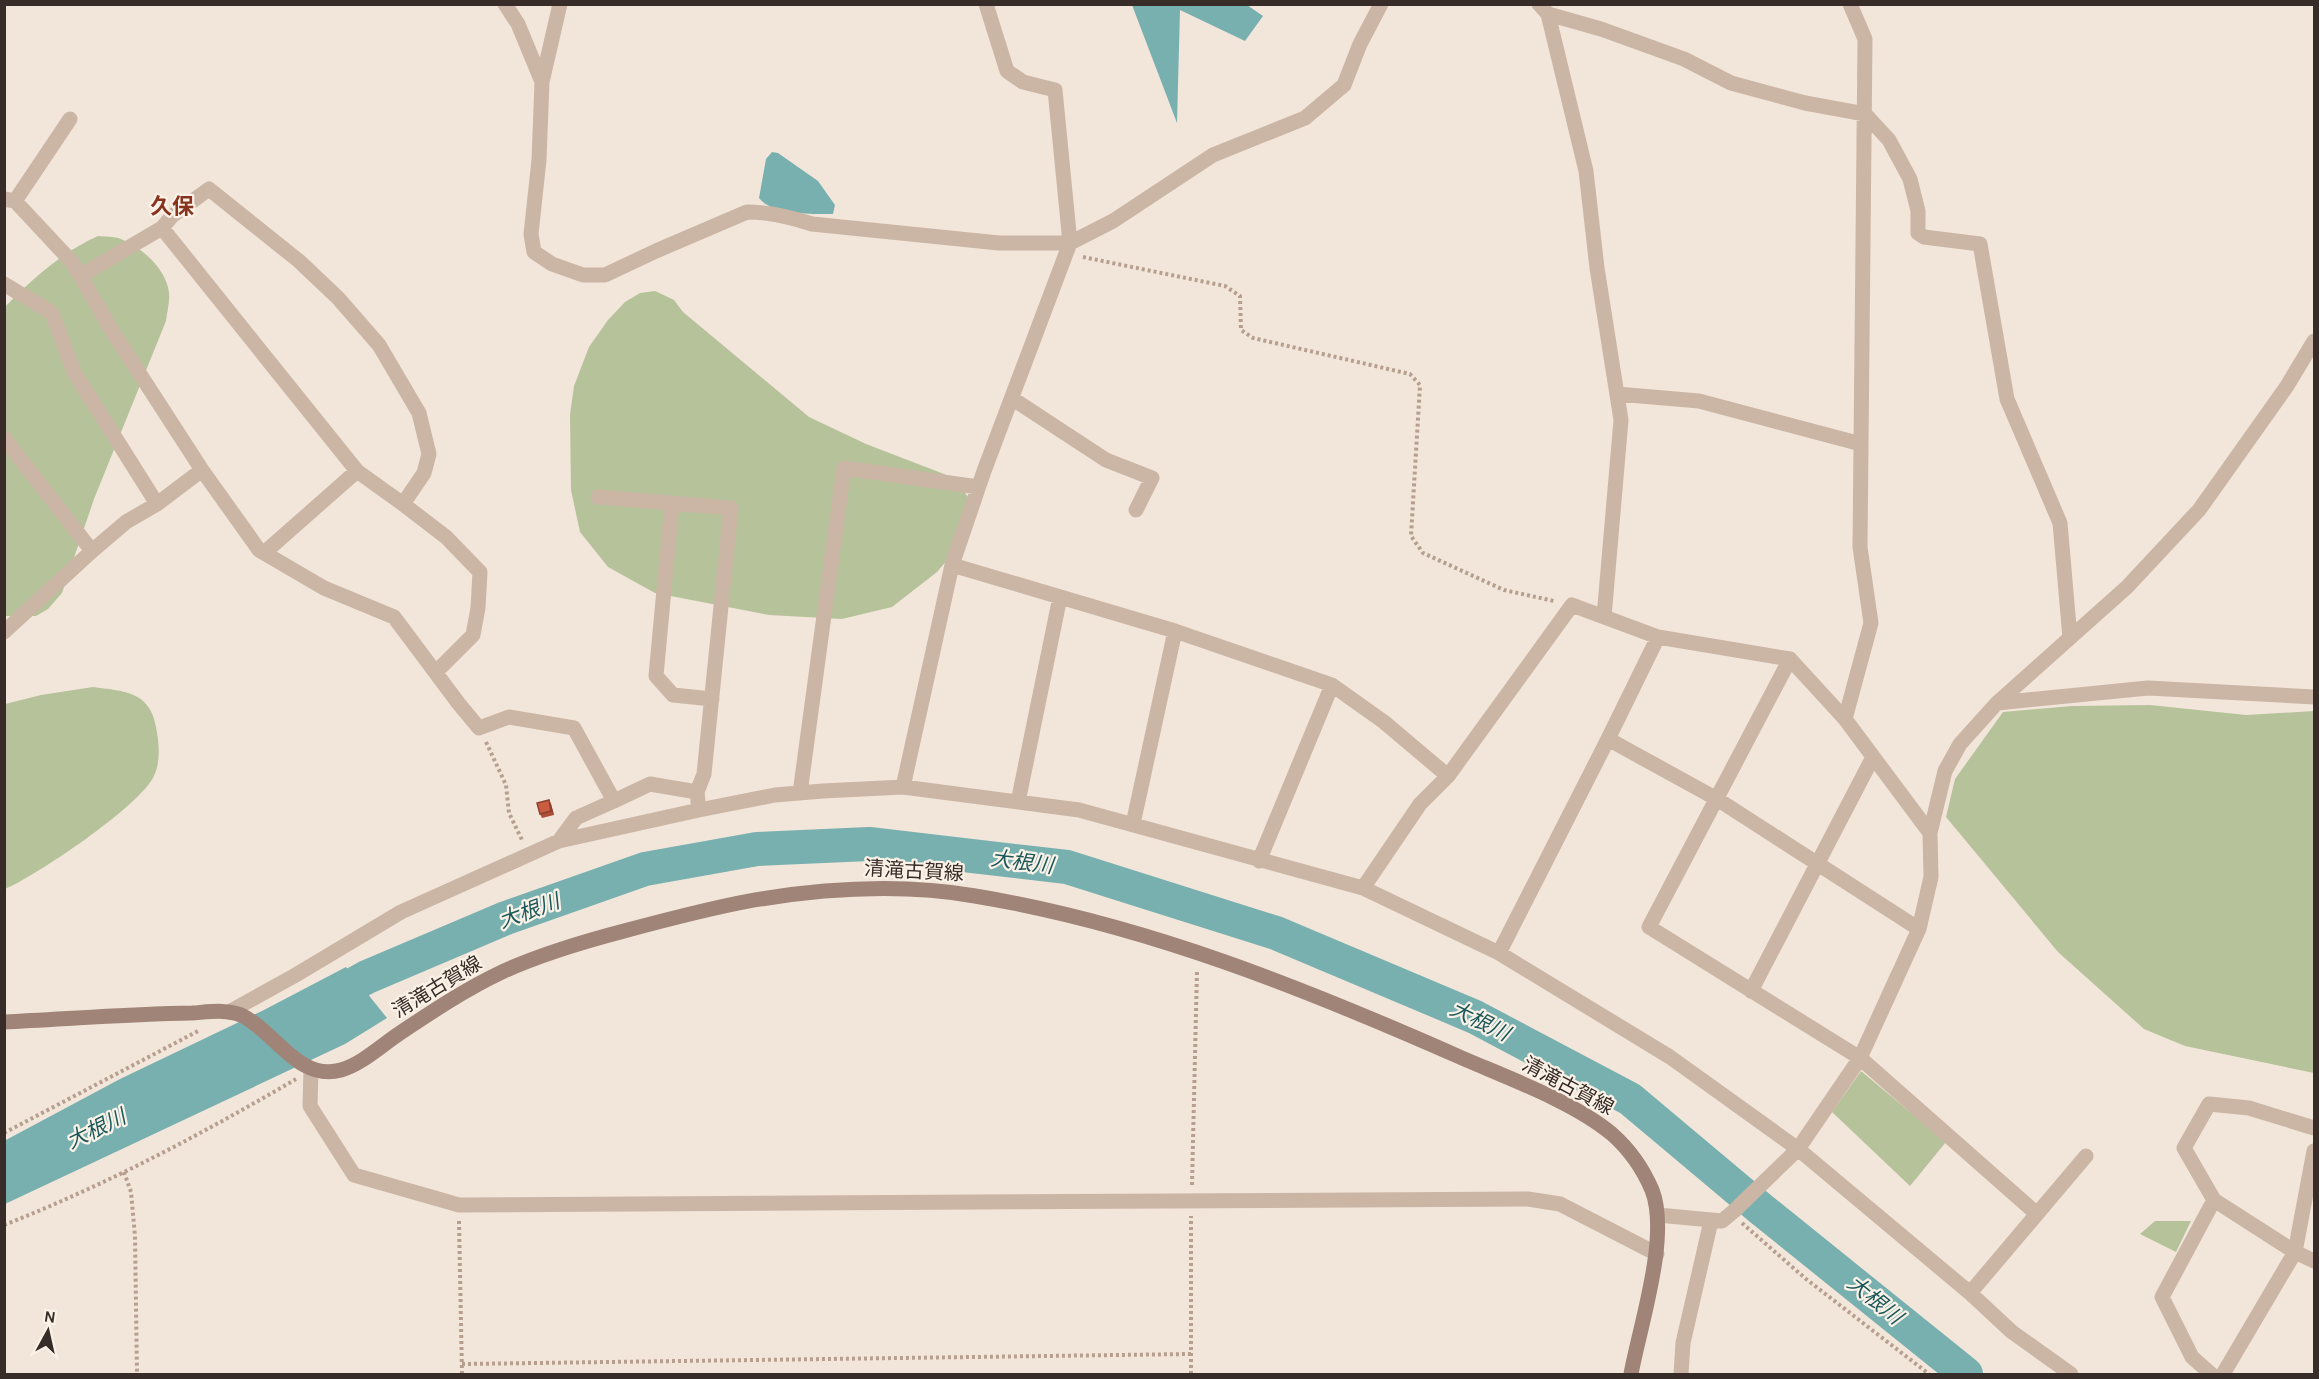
<svg xmlns="http://www.w3.org/2000/svg" width="2319" height="1379" viewBox="0 0 2319 1379" font-family="Karla,'Noto Sans JP',sans-serif">
<style>
.green{fill:#b6c29a}
.water{fill:#78b0b0}
.lines{fill:none;stroke-linecap:round;stroke-linejoin:round}
.river{stroke:#78b0b0;stroke-width:34}
.path{stroke:#b79f90;stroke-width:4;stroke-dasharray:3 3;stroke-linecap:butt}
.minor{stroke:#cbb6a6;stroke-width:15}
.secondary{stroke:#9f8477;stroke-width:15}
.wall{fill:#ae5038}
.shaded-wall{fill:#8d412e}
.building{fill:#ca5d41;stroke:#8d412e;stroke-width:1.5}
.labels{text-anchor:middle;dominant-baseline:central;stroke-width:4.5;stroke-linejoin:round;paint-order:stroke}
.street-label{font-size:20px;fill:#372c27;stroke:#faf1e7}
.water-label{font-size:21px;font-style:italic;fill:#1b585a;stroke:#faf1e7}
.quarter-label{font-size:22px;font-weight:bold;fill:#88331e;stroke:#faf1e7}
</style>
<rect width="100%" height="100%" fill="#f2e6da"/>
<!-- green -->
<path class="green" d="M98,236C105,237 114,236 121,239C141,247 167,269 169,293C170,302 167,312 166,321L94,499L62,593L48,609L36,616H5L4,308C31,280 62,252 98,236Z
M655,291L674,300L683,312L809,417L866,444L944,474L959,483L969,499L960,545L937,572L892,607L842,619L769,615L655,593L608,567L580,532L571,490L570,415L574,386L589,347L608,320L625,302L640,293Z
M93,687C123,691 150,691 156,727C159,743 161,761 154,776C140,806 36,876 5,889V704L41,695Z
M2150,705L2246,715L2314,711V1073L2185,1046L2144,1029L2058,952L1946,817L1955,779L2003,712L2072,706Z
M1861,1071L1946,1142L1910,1186L1832,1112Z
M2155,1221H2191L2176,1252L2140,1234Z"/>
<!-- water -->
<path class="water" d="M1132,5H1247L1263,16L1245,41L1180,10L1177,123Z
M772,152L778,153L818,181L835,205L833,214C813,214 772,215 759,198L766,159Z
M346,967L387,1018L345,1044L5,1204L4,1141L120,1079L262,1011Z"/>
<g class="lines">
<!-- river -->
<path class="river" d="M318,1004L367,977L506,918L645,869L757,849L869,844L1067,867L1276,933L1475,1017L1630,1099L1761,1209L1966,1374"/>
<!-- path -->
<path class="path" d="M1083,257L1225,286L1240,296L1241,330L1253,338L1410,374L1420,385L1411,536L1423,553L1504,590L1554,601
M486,742L506,785L509,813L522,840
M4,1133L200,1030
M124,1172L131,1192L135,1236L137,1374
M1192,1185L1197,970
M459,1221L462,1374
M1742,1223L1806,1279L1929,1374
M4,1225C106,1185 202,1134 296,1079
M462,1364L1191,1354
M1191,1374V1216"/>
<!-- minor -->
<path class="minor" d="M505,4L518,24L542,82
M560,4L542,82L539,160L531,234L534,252L552,264L583,275H605L656,251L747,212C770,212 790,217 812,224L999,243H1070L1113,221L1213,155L1305,118L1344,85L1360,44L1381,4
M1539,4L1548,14L1586,171L1597,268L1621,420L1604,617
M1548,14L1601,29L1684,59L1731,83L1805,103L1865,114L1889,140L1910,179L1918,211V233L1924,237L1980,244L2007,399L2060,523L2070,638
M4,199L15,201L72,262L114,334L202,470L259,550L324,588L394,617L459,704L479,728L509,717L574,728L614,801L650,784L697,792L699,810
M15,201L70,119
M162,228L357,471L403,504
M80,276L162,228L172,216L209,189L299,261L338,298L379,345L419,413L429,454L424,473L403,504L446,537L480,572L478,608L473,635L436,672
M4,284L52,313L74,372L157,504
M1617,394L1699,401L1861,444
M1013,399L1106,460L1152,478L1136,510
M4,438L92,551L4,632
M598,497L731,508L704,774L697,792
M672,503L656,676L673,695L712,699
M92,551L126,522L157,504L202,470
M264,553L357,471
M952,565L1175,631L1332,685L1384,722L1448,776
M1790,659L1649,927L1860,1058L2037,1214
M1997,703L2148,688L2314,697
M1845,719L1871,623L1860,547L1865,39L1850,4
M1608,739L1717,799L1919,929
M903,787L952,565L984,471L1070,243L1055,90L1023,82L1007,71L986,4
M800,793L844,468L978,487
M1018,802L1060,597
M1133,824L1175,631
M559,841L576,818L614,801
M1259,861L1332,685
M1363,888L1420,804L1448,776L1572,605L1658,637L1790,659L1845,719L1930,833
M1499,953L1608,739L1658,637
M1751,991L1873,757
M229,1012L294,976L401,912L559,841L699,810L775,795L823,791L903,787L1079,810L1363,888L1499,953L1670,1057L1798,1149L1970,1293L2012,1332L2071,1374
M311,1069L310,1106L354,1175L459,1205L1528,1199L1560,1204L1657,1254
M2314,1128L2249,1108L2209,1104L2184,1148L2214,1200L2295,1252L2314,1261
M1658,1215L1722,1221L1734,1211L1798,1149L1860,1058L1919,929L1931,877L1930,833L1945,771L1960,744L1997,703L2127,587L2199,510L2287,386L2314,341
M1970,1293L2086,1156
M1681,1374L1683,1343L1711,1221
M2211,1374L2192,1357L2162,1297L2214,1200
M2223,1374L2295,1252L2314,1151"/>
<!-- secondary -->
<path class="secondary" d="M4,1022C67,1019 130,1014 192,1013C208,1012 227,1009 241,1015C275,1031 298,1082 341,1070C362,1064 382,1045 400,1033C433,1011 466,989 502,972C541,954 582,942 624,931C665,920 706,909 749,901C824,888 899,883 975,896C1145,924 1306,989 1462,1058C1508,1078 1574,1102 1612,1134C1629,1149 1643,1169 1652,1190C1670,1236 1640,1325 1631,1374"/>
</g>
<!-- wall -->
<path class="wall" d="M549,800L551,804L554,815L542,818L540,814Z"/>
<!-- shaded-wall -->
<path class="shaded-wall" d="M549,800L551,804L554,815L551,811Z"/>
<!-- building -->
<path class="building" d="M549,800L551,811L540,814L537,803Z"/>
<g class="labels">
<!-- street labels -->
<g class="street-label">
<text transform="translate(914 871) rotate(3)">清滝古賀線</text>
<text transform="translate(437 987) rotate(-31)">清滝古賀線</text>
<text transform="translate(1568 1086) rotate(28)">清滝古賀線</text>
</g>
<!-- water labels -->
<g class="water-label">
<text transform="translate(1022 862) rotate(7)">大根川</text>
<text transform="translate(529 911) rotate(-20)">大根川</text>
<text transform="translate(1480 1021) rotate(26)">大根川</text>
<text transform="translate(96 1129) rotate(-26)">大根川</text>
<text transform="translate(1875 1300) rotate(39)">大根川</text>
</g>
<!-- quarter labels -->
<g class="quarter-label">
<text x="172" y="207">久保</text>
</g>
</g>
<!-- border -->
<rect width="2319" height="1379" fill="none" stroke="#372c27" stroke-width="12"/>
<!-- north arrow -->
<g transform="translate(48 1331) rotate(8)" stroke="#faf1e7" stroke-width="4.5" paint-order="stroke">
<path d="M0-4.5L10 22L0 15L-10 22Z" fill="#372c27"/>
<text y="-9" font-size="16" font-weight="bold" text-anchor="middle" fill="#372c27">N</text>
</g>
</svg>
